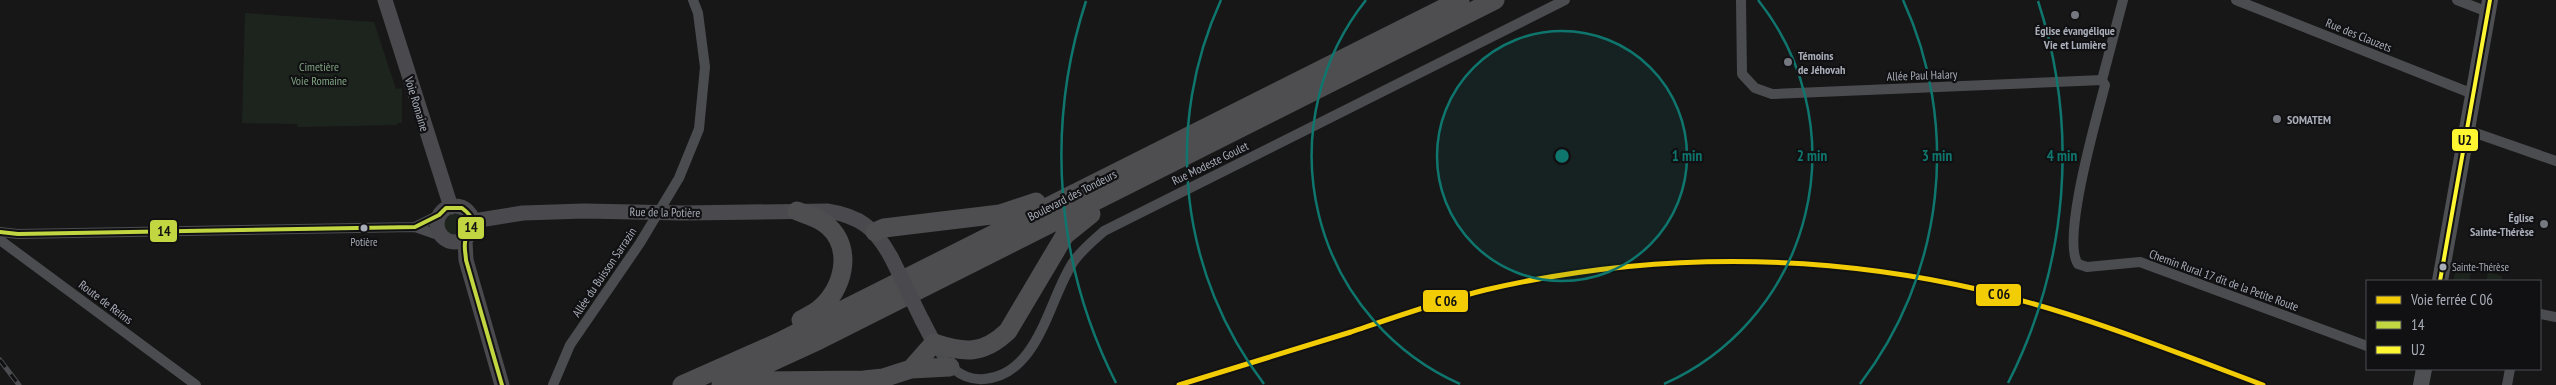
<svg xmlns="http://www.w3.org/2000/svg" width="2556" height="385" viewBox="0 0 2556 385" font-family="'PT Sans Narrow',sans-serif">
<style>
.green{fill:#1d241e}
.lines{fill:none;stroke-linecap:round;stroke-linejoin:round}
.street{stroke:#4b4c50;stroke-width:10}
.secondary{stroke:#4a4a4e;stroke-width:15}
.primary{stroke:#4d4f52;stroke-width:16}
.highway{stroke:#4e4e51;stroke-width:19}
.rail-casing{stroke:#4b4c4f;stroke-width:5}
.rail{stroke:#111113;stroke-width:3;stroke-dasharray:9;stroke-linecap:butt}
.secondary-bridge{stroke:#4a4a4e;stroke-width:15}
.bus-1-casing{stroke:#111113;stroke-width:8}
.bus-2-casing{stroke:#111113;stroke-width:8}
.bus-1{stroke:#c1d641;stroke-width:4}
.bus-2{stroke:#fdf630;stroke-width:4}
.rail-1-casing{stroke:#111113;stroke-width:9}
.rail-1{stroke:#f2cc05;stroke-width:5}
.ring{fill:none;stroke:#0f766e;stroke-width:2.5}
.poi-dot{fill:#757880;stroke:#111113;stroke-width:2}
.bus-dot{fill:#a8adb8;stroke:#111113;stroke-width:2}
.labels{text-anchor:middle;dominant-baseline:central;stroke-width:4.5;stroke-linejoin:round;paint-order:stroke}
.bus-label{font-size:11px;fill:#a8adb8;stroke:#111113}
.poi-label{font-size:12px;font-weight:bold;fill:#a8adb8;stroke:#111113;text-anchor:start}
.street-label{font-size:12px;fill:#a8adb8;stroke:#111113}
.park-label{font-size:12px;fill:#7fa381;stroke:#111113}
.centre{fill:#0f766e;stroke:#111113;stroke-width:2.5}
.ring-label{font-size:15px;text-anchor:middle;font-weight:bold;fill:#0f766e;stroke:#111113;stroke-width:4.5;stroke-linejoin:round;paint-order:stroke}
.line-badge{stroke:#111113;stroke-width:2}
.pale-badge-label{font-size:14px;text-anchor:middle;font-weight:bold;fill:#111}
</style>
<rect width="100%" height="100%" fill="#171717"/>
<!-- green -->
<path class="green" d="M245,13L374,22L396,89L402,88V123H397V125L298,127L297,124L242,123Z
M443 224a12 12 0 1 1 24 0a12 12 0 1 1-24 0Z
M2456,270L2471,272L2469,281H2453Z
M2488,272L2502,276L2501,281H2486Z"/>
<g class="lines">
<!-- street -->
<path class="street" d="M1741,0L1742,74L1755,88L1772,94L2102,80
M2236,0L2473,94
M2457,0L2488,12
M2102,80L2105,85C2097,117 2061,240 2078,264L2087,267L2140,262L2367,346
M2102,80L2123,0
M2467,130L2556,161
M415,227L441,236
M0,232L18,234L415,227L439,215
M0,240L196,385
M2540,314L2556,317
M934,344C945,362 959,381 984,379C1038,375 1048,302 1072,264C1080,251 1093,241 1104,231L1565,0
M553,385L570,345L640,243L679,178L699,129L705,67L698,13L693,0
M2507,385L2510,369"/>
<!-- secondary -->
<path class="secondary" d="M385,0L451,207
M437 224a18 18 0 1 1 36 0a18 18 0 1 1-36 0Z
M473,221L523,213L584,211L683,213L827,211C860,216 875,228 891,257
M465,240L466,260L502,385
M922,320L934,343"/>
<!-- primary -->
<path class="primary" d="M2440,281L2490,0
M2421,385L2424,369"/>
<!-- highway -->
<path class="highway" d="M797,211C807,215 820,218 828,226C854,249 843,291 818,310C813,314 806,317 801,320
M875,232L884,228L1000,214L1036,202
M911,369L934,343C964,353 983,355 1008,331L1065,235L1091,214
M682,385L779,342L1460,0
M721,385L819,340L1495,0
M745,385L760,381L864,380L883,378L911,369L950,367"/>
<!-- rail casing -->
<g class="rail-casing">
<path id="rail" d="M0,360L19,385"/>
</g>
<!-- rail -->
<use href="#rail" class="rail"/>
<!-- secondary-bridge -->
<path class="secondary-bridge" d="M891,257L922,320"/>
<!-- bus-1 casing -->
<g class="bus-1-casing">
<path id="bus-1" d="M0,232L18,234L415,227L439,215L446,208H462C478,220 472,225 466,239C463,244 466,255 466,260L502,385"/>
</g>
<!-- bus-2 casing -->
<g class="bus-2-casing">
<path id="bus-2" d="M2440,281L2490,0"/>
</g>
<!-- bus-1 -->
<use href="#bus-1" class="bus-1"/>
<!-- bus-2 -->
<use href="#bus-2" class="bus-2"/>
<!-- rail-1 casing -->
<g class="rail-1-casing">
<path id="rail-1" d="M1179,385C1236,367 1294,350 1351,332C1395,317 1440,301 1485,290C1648,252 1818,252 1981,290C2078,313 2170,350 2263,385"/>
</g>
<!-- rail-1 -->
<use href="#rail-1" class="rail-1"/>
</g>
<!-- distance rings -->
<circle cx="1562" cy="156" r="125" fill="#0f766e" fill-opacity=".12"/>
<g class="ring">
<circle cx="1562" cy="156" r="125"/>
<path d="M1460 384A250 250 0 0 1 1366 0M1758 0A250 250 0 0 1 1664 384"/>
<path d="M1264 384A375 375 0 0 1 1221 0M1903 0A375 375 0 0 1 1860 384"/>
<path d="M1116 383A500 500 0 0 1 1086 1M2038 1A500 500 0 0 1 2008 383"/>
</g>
<!-- markers -->
<g class="poi-dot">
<circle cx="2075" cy="15" r="5"/>
<circle cx="1788" cy="62" r="5"/>
<circle cx="2277" cy="119" r="5"/>
<circle cx="2544" cy="224" r="5"/>
</g>
<g class="bus-dot">
<circle cx="364" cy="228" r="4.5"/>
<circle cx="2443" cy="267" r="4.5"/>
</g>
<g class="labels">
<!-- bus labels -->
<g class="bus-label">
<text x="364" y="242">Potière</text>
<text x="2452" y="267" text-anchor="start">Sainte-Thérèse</text>
</g>
<!-- poi labels -->
<g class="poi-label">
<text x="2075" y="30" text-anchor="middle">Église évangélique<tspan x="2075" dy="14">Vie et Lumière</tspan></text>
<text x="1798" y="55">Témoins<tspan x="1798" dy="14">de Jéhovah</tspan></text>
<text x="2287" y="119">SOMATEM</text>
<text x="2534" y="217" text-anchor="end">Église<tspan x="2534" dy="14">Sainte-Thérèse</tspan></text>
</g>
<!-- street labels -->
<g class="street-label">
<text transform="translate(2359 35) rotate(22)">Rue des Clauzets</text>
<text transform="translate(1922 75) rotate(-2)">Allée Paul Halary</text>
<text transform="translate(417 104) rotate(73)">Voie Romaine</text>
<text transform="translate(1210 163) rotate(-26)">Rue Modeste Goulet</text>
<text transform="translate(1072 195) rotate(-27)">Boulevard des Tondeurs</text>
<text transform="translate(665 212) rotate(1)">Rue de la Potière</text>
<text transform="translate(604 272) rotate(-56)">Allée du Buisson Sarrazin</text>
<text transform="translate(2224 280) rotate(20)">Chemin Rural 17 dit de la Petite Route</text>
<text transform="translate(106 302) rotate(37)">Route de Reims</text>
</g>
<!-- park labels -->
<g class="park-label">
<text x="319" y="66">Cimetière<tspan x="319" dy="14">Voie Romaine</tspan></text>
</g>
</g>
<circle cx="1562" cy="156" r="8" class="centre"/>
<g class="ring-label">
<text x="1687" y="161">1 min</text>
<text x="1812" y="161">2 min</text>
<text x="1937" y="161">3 min</text>
<text x="2062" y="161">4 min</text>
</g>
<g class="line-badge">
<rect x="2451" y="128" width="28" height="24" rx="5" fill="#fdf630"/>
<rect x="457" y="216" width="28" height="24" rx="5" fill="#c1d641"/>
<rect x="149" y="219" width="29" height="24" rx="5" fill="#c1d641"/>
<rect x="1975" y="283" width="47" height="24" rx="5" fill="#f2cc05"/>
<rect x="1422" y="289" width="47" height="24" rx="5" fill="#f2cc05"/>
</g>
<g class="pale-badge-label">
<text x="2465" y="145">U2</text>
<text x="471" y="232">14</text>
<text x="164" y="236">14</text>
<text x="1999" y="299">C 06</text>
<text x="1446" y="306">C 06</text>
</g>
<!-- legend -->
<rect x="2366" y="280" width="175" height="90" fill="#111113" stroke="#4d4f55"/>
<rect x="2376" y="296" width="25" height="8" fill="#f2cc05" stroke="#4d4f55"/>
<text x="2411" y="305" font-size="15" fill="#a8adb8">Voie ferrée C 06</text>
<rect x="2376" y="321" width="25" height="8" fill="#c1d641" stroke="#4d4f55"/>
<text x="2411" y="330" font-size="15" fill="#a8adb8">14</text>
<rect x="2376" y="346" width="25" height="8" fill="#fdf630" stroke="#4d4f55"/>
<text x="2411" y="355" font-size="15" fill="#a8adb8">U2</text>
</svg>
